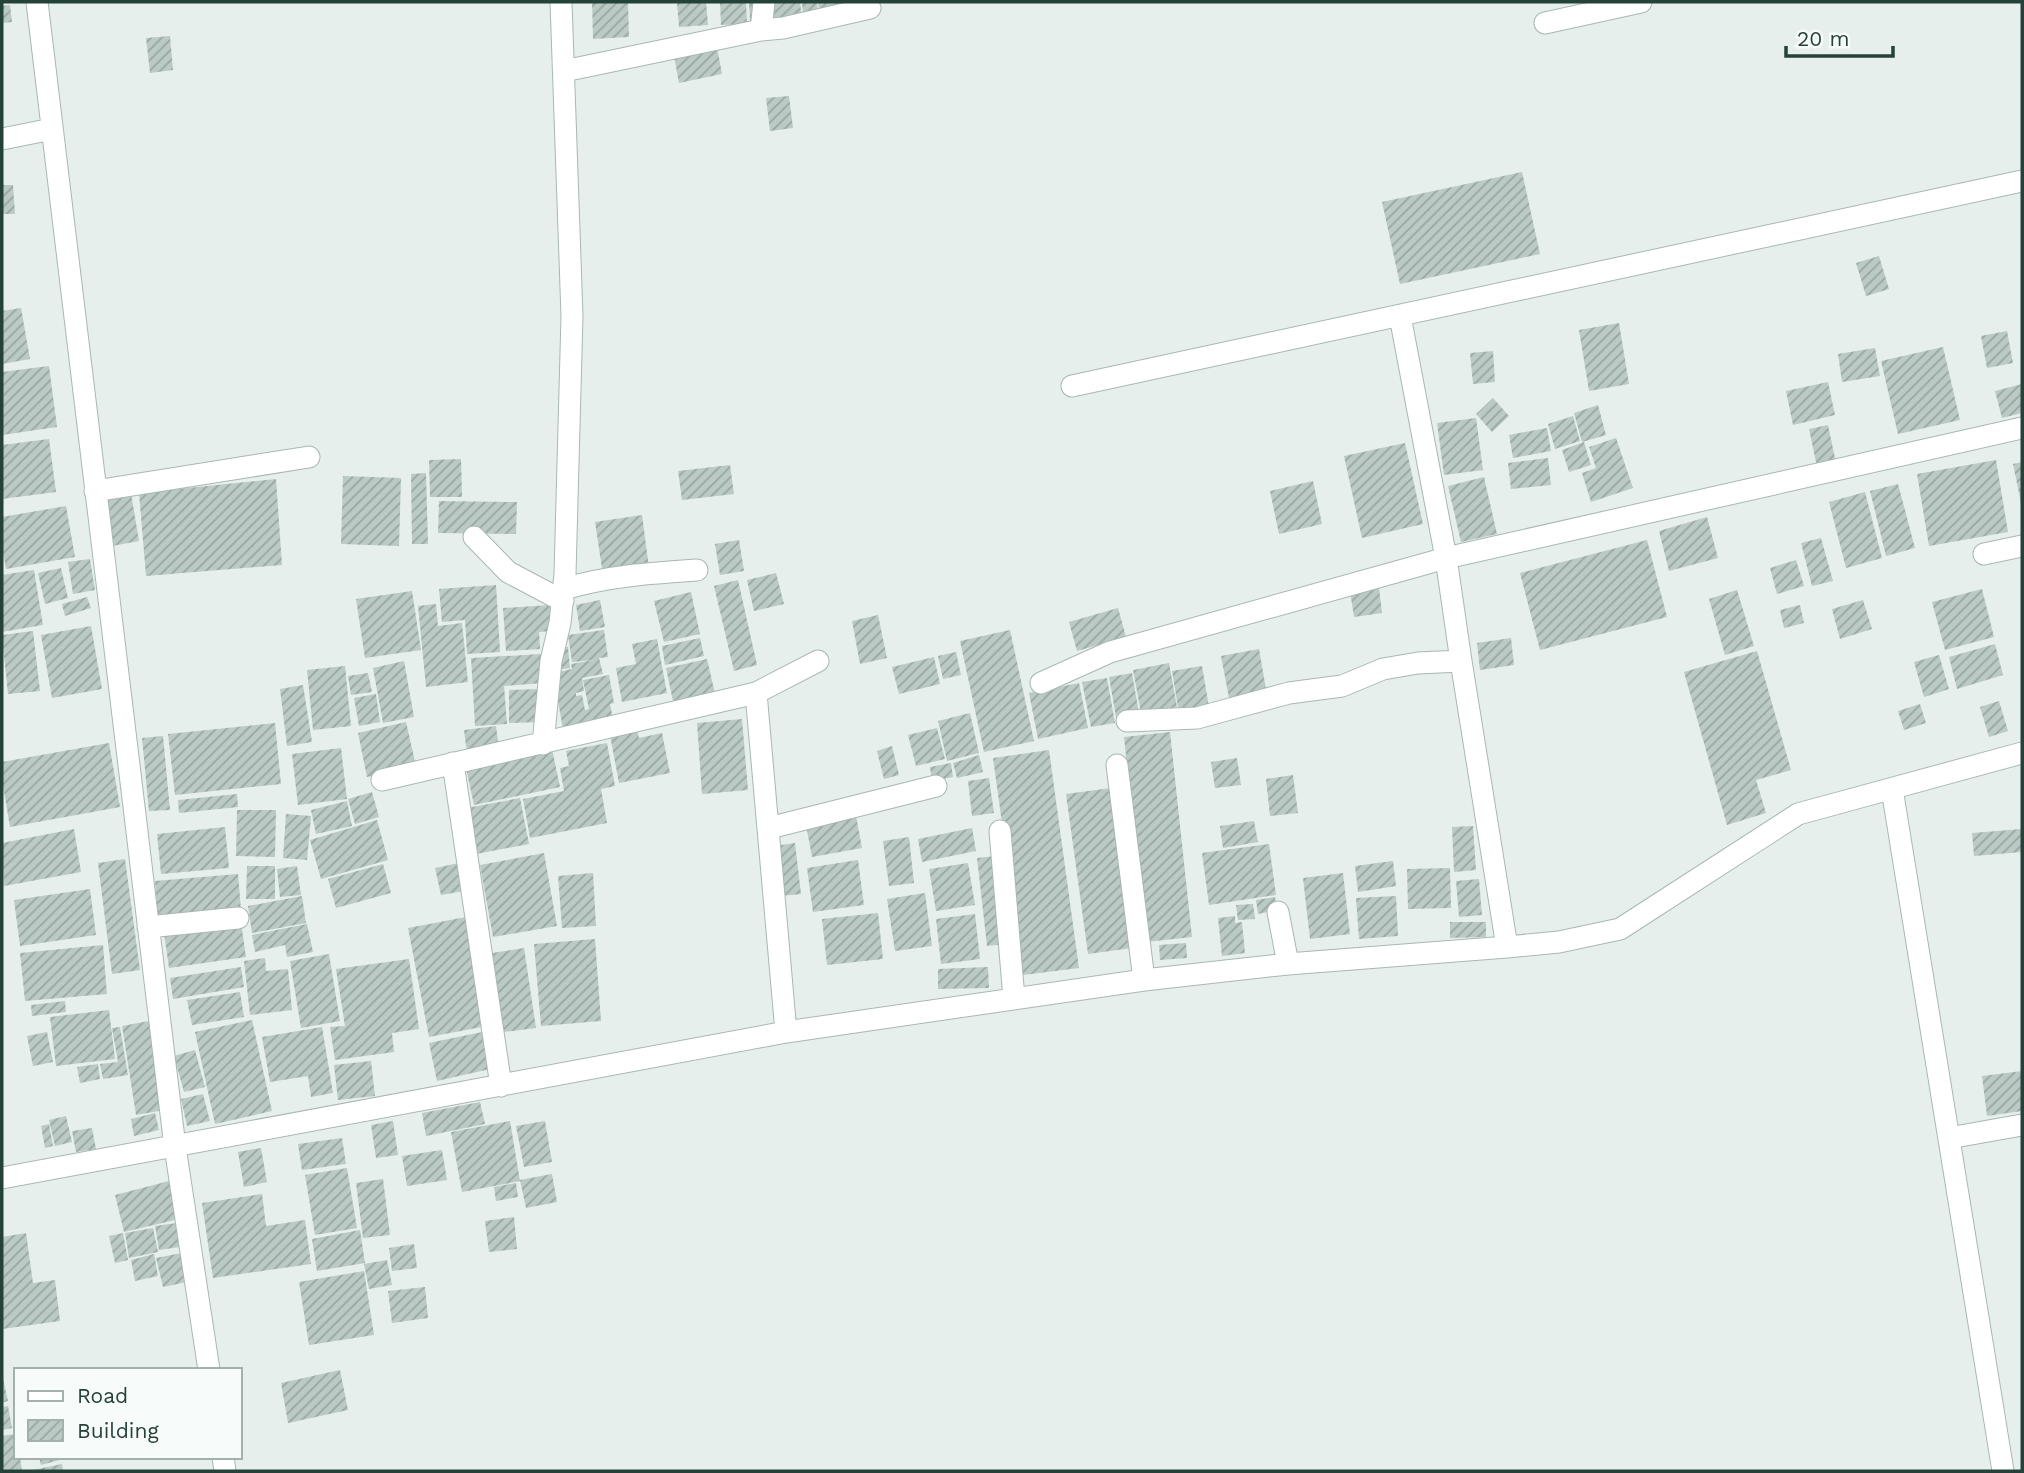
<svg xmlns="http://www.w3.org/2000/svg" width="2024" height="1473" viewBox="0 0 2024 1473" font-family="'Work Sans',sans-serif">
<style>
.building{fill:url(#building-hatch)}
.lines{fill:none;stroke-linecap:round;stroke-linejoin:round}
.minor-casing{stroke:#a8b8b2;stroke-width:23}
.minor{stroke:#fff;stroke-width:21}
</style>
<defs>
<pattern id="building-hatch" width="6" height="6" patternUnits="userSpaceOnUse" patternTransform="scale(1.75)"><rect width="6" height="6" fill="#bbcac4"/><path d="M-1 1l2-2M0 6l6-6M5 7l2-2" fill="none" stroke="#98a6a0"/></pattern>
</defs>
<rect width="100%" height="100%" fill="#e6efeb"/>
<!-- building -->
<path class="building" d="M592,2H628L629,37L593,39Z
M677,2H706L708,25L679,27Z
M720,2H746L747,24L721,25Z
M749,2H760L762,21L750,22Z
M770,2H800L802,20L773,23Z
M802,2H817L818,13L803,15Z
M818,2H842V7L819,10Z
M10,5L12,22L2,23V6Z
M170,36L173,70L150,73L146,38Z
M717,47L722,74L679,83L674,56Z
M789,96L793,128L770,131L766,98Z
M1522,172L1540,254L1400,284L1382,202Z
M2,185H13L15,214H2Z
M1879,256L1889,289L1866,296L1856,263Z
M21,308L30,359L2,364V311Z
M1619,323L1629,384L1589,391L1579,330Z
M2007,331L2013,363L1987,368L1981,336Z
M1943,347L1960,420L1898,434L1881,361Z
M1875,348L1880,376L1842,382L1838,354Z
M1493,351L1495,382L1473,384L1470,353Z
M49,366L57,427L2,435V372Z
M1828,382L1835,415L1793,425L1786,391Z
M2022,384V413L2002,418L1995,391Z
M1493,398L1509,416L1492,432L1476,414Z
M1598,405L1606,435L1582,442L1574,413Z
M1573,416L1580,441L1555,449L1548,424Z
M1476,418L1483,470L1444,475L1437,423Z
M1828,425L1836,463L1817,467L1809,429Z
M1547,428L1551,451L1513,458L1509,435Z
M1616,438L1633,488L1591,502L1582,473L1596,468L1589,447Z
M49,439L56,492L2,499V445Z
M1584,442L1591,465L1569,472L1562,450Z
M1405,443L1423,524L1362,538L1344,456Z
M1548,458L1551,485L1511,489L1508,463Z
M461,459L462,497H430L429,460Z
M1996,460L2008,532L1929,546L1917,474Z
M2022,462V502L2021,503L2013,464Z
M730,465L734,494L682,500L678,471Z
M426,473L428,544H412L411,474Z
M343,476L401,478L399,546L341,544Z
M1484,477L1497,534L1461,542L1448,486Z
M276,479L282,565L146,576L139,493Z
M1313,481L1322,524L1279,534L1270,491Z
M1898,484L1915,548L1886,556L1870,491Z
M1865,492L1882,558L1846,568L1829,502Z
M131,493L139,541L112,546L104,497Z
M439,501L517,502L516,534L438,533Z
M66,506L75,557L6,569L2,546V517Z
M642,515L649,568L603,575L595,522Z
M1707,517L1718,558L1669,571L1659,531Z
M1821,538L1833,581L1812,586L1801,543Z
M739,540L744,571L720,575L715,544Z
M1647,540L1667,617L1540,650L1520,573Z
M90,559L95,590L73,594L68,562Z
M1796,560L1804,586L1777,594L1770,568Z
M61,568L68,598L45,604L38,573Z
M34,570L43,625L2,632V575Z
M776,573L784,604L754,611L747,580Z
M738,580L757,665L734,671L714,586Z
M496,585L500,652L467,654L465,620L442,622L439,589Z
M1379,588L1382,613L1354,617L1350,591Z
M1982,589L1994,637L1945,650L1932,602Z
M1737,590L1754,646L1725,655L1709,599Z
M412,591L421,650L365,658L356,599Z
M691,592L700,634L664,642L654,601Z
M87,597L91,608L65,616L62,604Z
M600,600L605,627L580,631L576,605Z
M1863,600L1872,629L1840,639L1832,609Z
M436,604L438,626L462,623L468,682L426,687L418,606Z
M550,605L551,631L539,632L540,649L506,651L503,608Z
M1800,605L1804,623L1784,628L1780,610Z
M1118,608L1126,637L1077,651L1069,622Z
M878,615L887,658L860,664L852,621Z
M91,626L102,689L52,698L41,635Z
M604,630L608,657L599,658L603,674L582,678L584,691L576,693V696L582,695L585,710L589,709L583,680L609,675L614,703L610,704L614,724L564,735L553,673L572,669L571,664L594,660L572,662L568,635Z
M1010,630L1034,741L984,752L960,641Z
M33,631L40,691L8,694L2,635Z
M700,638L704,656L665,665L662,646Z
M1511,638L1514,665L1480,670L1477,643Z
M657,639L667,693L622,702L616,668L636,664L632,644Z
M1995,644L2003,675L1957,689L1949,657Z
M568,647L570,668L557,670L555,648Z
M1259,649L1267,695L1230,703L1221,656Z
M1757,651L1791,770L1756,780L1766,813L1727,825L1684,672Z
M956,652L961,675L943,679L938,656Z
M541,654L542,683L504,686L507,724L475,726L471,658Z
M1939,655L1949,689L1924,697L1914,662Z
M934,657L940,684L899,694L892,667Z
M707,659L716,698L674,706L666,668Z
M404,661L414,717L383,723L373,668Z
M1169,663L1177,707L1141,713L1133,670Z
M345,666L351,726L313,730L307,670Z
M1202,666L1209,707L1179,713L1172,671Z
M368,673L372,692L351,695L348,676Z
M1132,673L1139,713L1116,717L1109,677Z
M1107,678L1115,723L1091,727L1082,682Z
M1079,683L1088,728L1038,739L1029,693Z
M303,685L312,742L287,746L280,689Z
M542,689L543,722L509,723V690Z
M376,694L380,722L359,726L354,698Z
M1999,701L2008,731L1989,737L1980,707Z
M1920,704L1926,723L1904,730L1898,711Z
M970,713L979,753L947,761L938,721Z
M742,719L748,790L702,794L697,723Z
M406,722L416,766L367,777L358,733Z
M275,723L281,784L175,795L168,734Z
M636,725L639,738L662,733L670,773L619,783L609,730Z
M496,726L499,749L467,753L464,730Z
M937,728L945,759L916,766L908,735Z
M1170,732L1192,937L1146,942L1124,737Z
M163,736L170,810L149,811L142,738Z
M109,743L120,807L10,827L2,779V762Z
M607,743L615,786L601,789L607,823L530,838L523,799L564,791L560,768L569,766L566,751Z
M892,746L899,775L884,779L877,751Z
M341,748L347,799L298,805L292,754Z
M552,749L560,787L474,805L466,768Z
M1049,750L1079,968L1023,975L993,758Z
M979,755L983,772L957,778L953,763Z
M1237,758L1241,785L1215,788L1211,762Z
M951,763L953,777L932,781L930,767Z
M1293,775L1298,813L1270,816L1266,779Z
M989,778L994,813L972,816L968,781Z
M1111,788L1132,948L1088,954L1066,794Z
M372,792L379,817L355,824L348,799Z
M237,794L238,807L179,813L178,800Z
M520,798L529,844L476,854L467,808Z
M347,801L352,826L316,834L311,810Z
M237,810H276L275,857L236,856Z
M286,814L311,816L307,860L283,858Z
M856,816L862,848L812,857L806,825Z
M377,820L388,860L321,879L310,840Z
M1254,821L1258,842L1223,848L1220,826Z
M1473,826L1476,870L1454,872L1452,827Z
M225,827L229,868L161,874L157,834Z
M972,828L976,851L922,862L918,839Z
M74,829L81,872L4,886L2,843Z
M2022,829V852L1974,856L1972,833Z
M909,837L914,883L889,886L883,841Z
M795,843L801,894L781,896L775,846Z
M1269,844L1276,895L1209,905L1202,853Z
M544,853L557,926L493,937L480,865Z
M995,856L1005,944L987,946L977,858Z
M125,859L140,970L112,974L98,863Z
M858,860L864,905L813,912L807,868Z
M1393,861L1396,886L1358,892L1355,866Z
M459,863L464,891L441,895L435,868Z
M968,863L975,905L936,911L929,869Z
M383,864L391,893L336,908L328,879Z
M247,866H275V899H246Z
M297,866L301,895L280,897L277,869Z
M1450,868L1451,908L1408,909L1407,869Z
M593,873L596,926L562,928L558,876Z
M1343,873L1350,934L1310,939L1303,878Z
M238,874L241,910L158,917L155,881Z
M1479,879L1482,915L1459,917L1456,881Z
M90,889L96,935L20,946L14,900Z
M925,893L932,946L895,951L887,899Z
M302,896L306,923L252,933L248,906Z
M1396,896L1398,936L1359,939L1356,898Z
M1275,897L1277,910L1258,914L1256,900Z
M1253,904L1255,919L1238,920L1236,905Z
M878,913L883,959L827,965L822,919Z
M975,914L980,959L941,964L936,919Z
M1235,916V923L1242,922L1245,953L1222,956L1218,918Z
M466,917L487,1026L429,1037L408,928Z
M1450,922H1486V937L1450,938Z
M241,923L246,957L169,968L164,933Z
M307,924L313,952L287,957L285,945L255,952L252,935Z
M595,939L601,1021L541,1026L534,944Z
M1186,943L1187,958L1160,960L1159,945Z
M103,945L107,994L25,1001L20,953Z
M524,948L536,1028L503,1032L492,953Z
M329,954L340,1021L301,1028L290,961Z
M265,958L266,971L288,969L292,1010L250,1015L244,961Z
M409,959L419,1029L392,1033L394,1052L335,1060L330,1027L345,1026L336,969Z
M241,967L244,987L173,999L170,978Z
M988,967L989,988L938,989V969Z
M240,992L244,1017L192,1025L187,1000Z
M65,1001L66,1012L32,1016L31,1005Z
M109,1010L115,1059L56,1066L50,1017Z
M252,1020L272,1111L215,1124L195,1032Z
M149,1021L164,1110L136,1115L122,1026Z
M120,1027L128,1075L103,1079L100,1064L118,1062L112,1028Z
M322,1027L333,1093L311,1097L308,1076L270,1082L262,1037Z
M47,1032L53,1062L33,1066L27,1036Z
M482,1032L490,1069L437,1081L429,1043Z
M195,1050L205,1087L184,1092L174,1056Z
M371,1061L375,1096L338,1100L334,1065Z
M98,1064L100,1079L80,1083L77,1067Z
M2022,1071V1111L1987,1116L1982,1076Z
M203,1094L210,1121L187,1126L181,1099Z
M480,1102L485,1124L426,1136L422,1113Z
M155,1113L159,1130L134,1136L131,1119Z
M66,1116L72,1142L55,1146L49,1120Z
M393,1121L398,1155L376,1158L371,1125Z
M510,1121L520,1181L462,1192L451,1132Z
M545,1121L552,1162L524,1167L516,1126Z
M49,1124L53,1146L45,1148L41,1126Z
M92,1128L96,1149L76,1152L72,1131Z
M342,1138L346,1164L302,1170L298,1144Z
M261,1148L267,1182L244,1187L238,1152Z
M442,1150L447,1180L407,1186L402,1156Z
M347,1168L357,1228L315,1235L305,1175Z
M552,1174L557,1202L526,1208L520,1180Z
M383,1179L390,1235L363,1238L356,1183Z
M169,1181L179,1219L124,1232L115,1195Z
M516,1183L518,1197L496,1201L494,1187Z
M262,1194L266,1226L305,1220L311,1264L213,1278L202,1203Z
M514,1217L517,1249L489,1252L485,1221Z
M177,1223L180,1247L159,1250L155,1226Z
M153,1228L158,1252L129,1258L125,1233Z
M360,1230L365,1263L317,1271L312,1239Z
M26,1233L33,1283L55,1280L60,1321L2,1329V1237Z
M123,1233L128,1260L115,1263L109,1236Z
M414,1244L417,1268L392,1271L389,1248Z
M182,1253L187,1282L163,1287L156,1258Z
M154,1254L158,1276L135,1281L131,1260Z
M387,1260L392,1285L369,1289L364,1264Z
M364,1271L374,1335L309,1345L299,1282Z
M425,1287L428,1318L392,1323L388,1291Z
M340,1370L348,1410L288,1423L281,1383Z
M2,1374L8,1401L2,1403Z
M8,1406L12,1428L2,1430V1407Z
M15,1434L16,1457H20L22,1471H2V1436Z
M39,1457H67V1458L41,1465Z
M62,1464L63,1471H33V1470Z"/>
<g class="lines">
<!-- minor casing -->
<g class="minor-casing">
<path id="minor" d="M37,2L175,1147L209,1370
M1545,23L1641,2
M761,30L783,28L870,8
M564,71L761,30L764,2
M2,139L52,129
M1072,386L2022,181
M95,491L309,457
M474,537L508,572L563,601
M1984,554L2022,546
M564,589C607,576 652,573 697,570
M1041,683L1110,652L1446,558L1400,316
M756,693L818,661
M1127,721L1197,718L1289,693L1342,686L1383,669L1418,663L1461,661
M543,744L551,661L560,623L565,574L572,316L561,2
M453,763L501,1086
M1117,765L1144,980
M382,780L756,693L786,1032
M1892,789L2003,1471
M769,828L936,786
M1000,831L1014,999
M1278,912L1288,964
M148,927L238,918
M1507,947L1461,661L1446,558L2022,428
M1949,1138L2022,1125
M2,1178L786,1032L1144,980L1288,964L1507,947L1559,942L1620,929L1798,814L2022,753
M223,1457L225,1471"/>
</g>
<!-- minor -->
<use href="#minor" class="minor"/>
</g>
<!-- border -->
<rect width="2024" height="1473" fill="none" stroke="#24423a" stroke-width="7"/>
<!-- legend -->
<rect x="14" y="1368" width="228" height="91" fill="#f7fbf9" stroke="#a3b1ad" stroke-width="2"/>
<rect x="28" y="1391" width="35" height="10" fill="#ffffff" stroke="#a3b1ad" stroke-width="2"/>
<text x="77" y="1403" font-size="21" fill="#24423a">Road</text>
<rect x="28" y="1420" width="35" height="21" fill="url(#building-hatch)" stroke="#a3b1ad" stroke-width="2"/>
<text x="77" y="1438" font-size="21" fill="#24423a">Building</text>
<!-- scale -->
<path d="M1786 46v10h107v-10" fill="none" stroke="#24423a" stroke-width="3.5"/>
<text x="1797" y="46" font-size="21" fill="#24423a" stroke="#f7fbf9" stroke-width="5" paint-order="stroke">20 m</text>
</svg>
